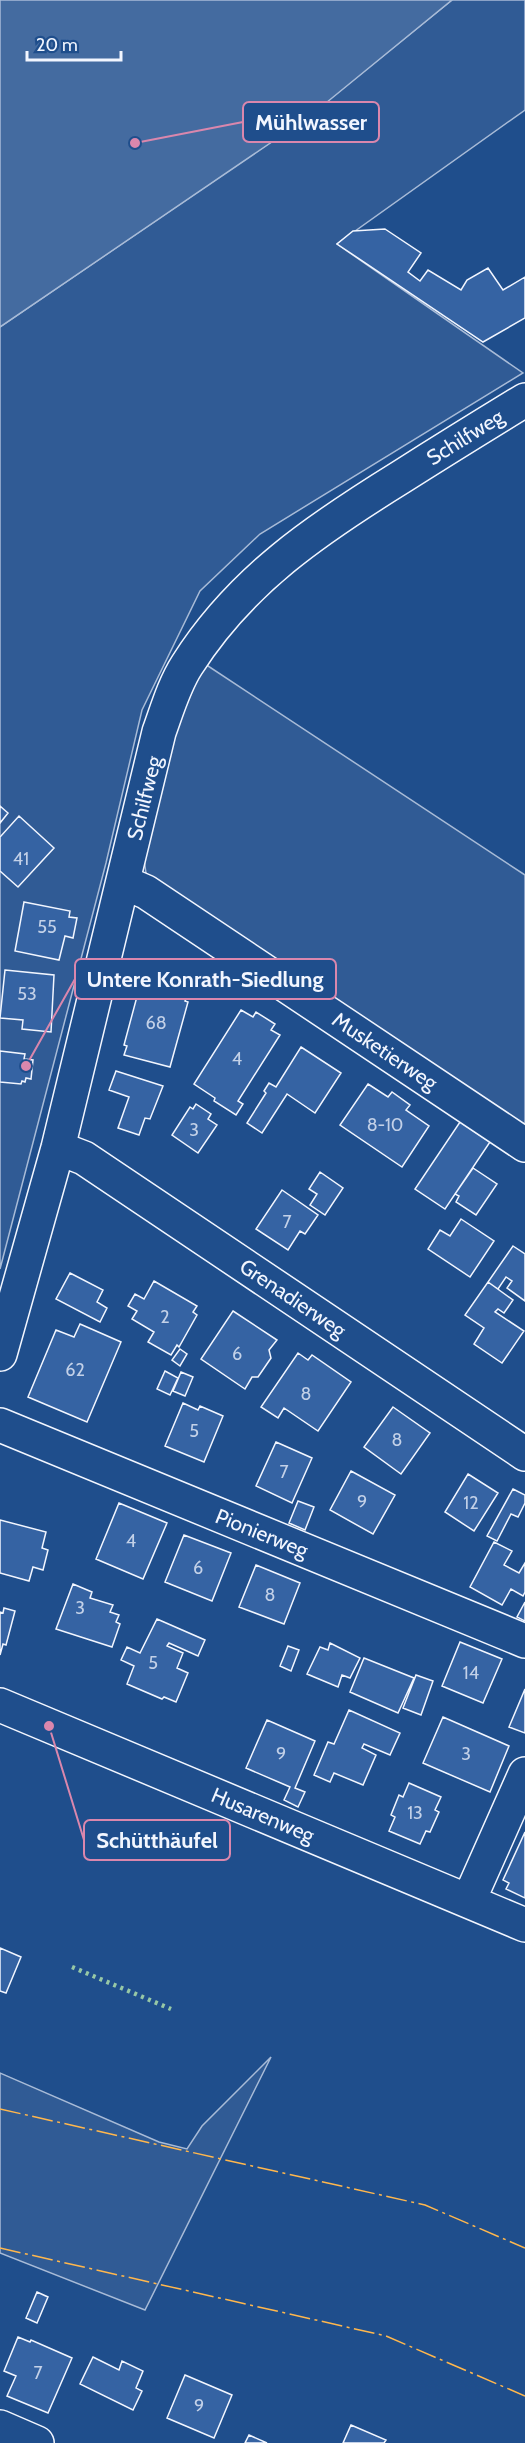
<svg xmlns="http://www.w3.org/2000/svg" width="525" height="2443" viewBox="0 0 525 2443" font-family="Cabin,sans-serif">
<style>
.built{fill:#305b95;stroke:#a8bbd7;stroke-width:1.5}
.water{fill:#446ba0;stroke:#a8bbd7;stroke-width:1.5}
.building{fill:#3563a3;stroke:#f2f6ff;stroke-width:1.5}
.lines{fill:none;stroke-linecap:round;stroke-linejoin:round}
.minor-casing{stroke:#f2f6ff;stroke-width:36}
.minor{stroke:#1f4e8c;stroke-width:33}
.hedge{stroke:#97c8a6;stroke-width:4.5;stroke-dasharray:3 4.5;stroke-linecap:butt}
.power{stroke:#ffb74d;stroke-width:1.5;stroke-dasharray:21 4.5 3 4.5;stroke-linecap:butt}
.labels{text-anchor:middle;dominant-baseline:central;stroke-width:4.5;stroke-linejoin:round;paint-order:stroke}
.number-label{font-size:18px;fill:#c3d1e8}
.street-label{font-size:21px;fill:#f2f6ff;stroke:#1f4e8c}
.leader{fill:none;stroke:#da87ad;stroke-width:2}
.callout-dot{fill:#da87ad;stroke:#1f4e8c;stroke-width:2}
.callout{fill:#1f4e8c;stroke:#da87ad;stroke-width:2}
.callout-label{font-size:22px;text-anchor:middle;font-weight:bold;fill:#f2f6ff}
</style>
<rect width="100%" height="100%" fill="#1f4e8c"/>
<!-- built -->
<path class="built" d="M452,0H525V110L337,244L523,373L260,534L200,591L142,710L106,863L0,1269V327L309,116Z
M205,664L525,875V1130L162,887L146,873L143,853L175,722Z
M271,2057L145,2310L0,2253V2073L159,2142L187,2149L202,2126Z"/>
<!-- water -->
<path class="water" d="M0,0H452L310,116L0,327Z"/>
<!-- building -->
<path class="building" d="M385,229L421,253L408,272L420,281L428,270L461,290L467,280L488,268L503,290L525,277V318L483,342L337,244L353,231Z
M0,806L8,813L0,823Z
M19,816L54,848L18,887L0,871V837Z
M24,902L70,911L69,917L77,918L73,938L65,936L59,960L15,951Z
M5,970L54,975L51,1032L22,1029L23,1020L0,1018Z
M166,977L190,983L185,1001L188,1002L170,1067L124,1055L127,1046L124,1045L139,989L154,981L165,984Z
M241,1010L253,1017L256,1012L275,1024L271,1030L280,1035L238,1101L243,1104L236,1115L214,1101L215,1098L194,1084Z
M301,1047L341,1073L315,1113L287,1094L262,1133L247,1123L266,1093L264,1091L269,1083L276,1087Z
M0,1051L25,1054L24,1059L33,1060L31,1079L26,1078L25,1082L22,1081L21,1084L0,1082Z
M116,1071L163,1086L150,1119L145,1118L139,1135L118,1128L129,1097L109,1090Z
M368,1084L388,1097L392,1092L410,1105L406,1110L429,1126L402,1167L340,1125Z
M196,1104L211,1114L208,1119L217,1125L198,1153L172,1135L190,1107L193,1109Z
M460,1122L490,1142L445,1209L415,1189Z
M473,1168L497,1184L476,1215L456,1202L459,1196L455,1194Z
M320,1172L343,1188L325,1215L310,1205L317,1194L309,1189Z
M282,1190L318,1215L305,1234L300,1231L288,1250L256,1229Z
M461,1219L494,1241L470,1277L428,1249L440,1230L450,1236Z
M513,1246L525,1254V1301L507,1288L512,1281L506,1277L498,1289L488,1282Z
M70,1273L103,1290L97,1302L107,1308L100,1322L56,1299Z
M154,1281L197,1306L193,1312L197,1315L179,1347L177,1345L171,1355L148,1342L154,1332L132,1319L137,1311L128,1306L135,1294L144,1299Z
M488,1282L513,1300L504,1313L498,1309L495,1312L524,1331L502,1363L474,1344L484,1328L465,1315Z
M233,1311L277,1340L269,1350L271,1358L258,1377H252L245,1389L201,1359Z
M80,1324L121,1342L87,1422L28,1397L56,1330L74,1337Z
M180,1349L187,1354L180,1366L172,1360Z
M298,1353L308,1360L312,1355L351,1382L318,1431L284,1408L278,1418L261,1407Z
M165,1371L178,1378L170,1395L157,1389Z
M181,1372L193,1377L185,1396L173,1391Z
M183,1403L198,1410L200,1406L223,1416L204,1462L165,1446Z
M393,1407L430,1433L401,1474L364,1447Z
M276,1442L312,1458L292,1503L256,1486Z
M351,1471L395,1495L373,1534L330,1510Z
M468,1474L498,1493L474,1531L445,1512Z
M513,1489L525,1495V1503L518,1517L511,1514L497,1541L487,1536Z
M298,1501L314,1507L305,1530L289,1523Z
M119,1503L167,1523L143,1579L96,1559Z
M0,1520L46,1532L42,1548L48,1550L43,1570L33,1567L29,1581L0,1573Z
M184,1535L231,1553L212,1601L165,1582Z
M494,1542L512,1551L504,1565L519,1573L525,1563V1592L523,1596L511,1589L502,1605L470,1587Z
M256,1565L300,1583L284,1624L239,1607Z
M73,1584L92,1592L90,1598L113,1605L110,1612L119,1615L116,1622L120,1624L112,1647L56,1629Z
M525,1602V1621L517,1617Z
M4,1608L15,1611L6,1645L3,1644L0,1655V1612L3,1613Z
M157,1619L205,1640L198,1656L169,1643L167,1646L183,1653L177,1668L188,1673L176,1702L164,1697L162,1699L127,1684L134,1666L121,1660L127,1647L140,1653Z
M460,1642L502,1659L483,1703L442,1686Z
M330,1643L360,1658L350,1678L342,1675L338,1687L307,1674L320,1647L328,1650Z
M288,1646L299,1650L291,1671L280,1666Z
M364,1658L414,1678L398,1713L350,1692Z
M416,1675L433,1681L421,1715L403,1708Z
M525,1689V1733L509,1727Z
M349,1710L400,1733L390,1755L364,1744L362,1748L376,1755L363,1785L334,1773L330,1782L314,1775L328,1742L334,1744Z
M443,1717L509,1746L490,1792L423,1763Z
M267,1720L315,1741L295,1788L305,1792L298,1807L284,1800L290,1787L246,1768Z
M409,1783L441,1797L435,1810L439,1812L430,1832L426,1831L420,1844L389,1831L395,1817L391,1815L399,1795L403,1797Z
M525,1832V1898L506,1889L509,1883L503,1880Z
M0,1948L21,1957L6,1993L0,1991Z
M37,2292L48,2297L37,2323L26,2318Z
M18,2337L30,2342L31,2340L72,2358L48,2413L7,2396L16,2376L4,2371Z
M93,2357L119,2370L122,2361L143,2371L136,2388L142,2391L133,2410L80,2384Z
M185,2375L232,2395L214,2438L167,2418Z
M351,2425L386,2440L384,2443H343Z
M249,2435L267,2443H245Z"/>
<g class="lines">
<!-- minor casing -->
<g class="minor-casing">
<path id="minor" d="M123,882L146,892L525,1145
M58,1148L84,1158L525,1454
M0,1354L58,1148L159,732C167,710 174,685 187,665C241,580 317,529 401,477C442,451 484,425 525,400
M0,1425L525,1641
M0,1705L525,1925
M469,1900L525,1774
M0,2427L37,2443"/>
</g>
<!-- minor -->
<use href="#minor" class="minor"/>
<!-- hedge -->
<path class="hedge" d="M72,1967L171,2009"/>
<!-- power -->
<path class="power" d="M0,2109L425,2205L525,2248
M0,2248L386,2336L525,2396"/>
</g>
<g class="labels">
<!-- number labels -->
<g class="number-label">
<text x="21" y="859">41</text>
<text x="47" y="927">55</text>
<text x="27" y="994">53</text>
<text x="156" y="1023">68</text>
<text x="237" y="1059">4</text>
<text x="385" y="1125">8-10</text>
<text x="194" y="1130">3</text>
<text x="287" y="1222">7</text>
<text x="165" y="1317">2</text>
<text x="237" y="1354">6</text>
<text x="75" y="1370">62</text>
<text x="306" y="1394">8</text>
<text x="194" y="1431">5</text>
<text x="397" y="1440">8</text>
<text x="284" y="1472">7</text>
<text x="362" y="1502">9</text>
<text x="471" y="1503">12</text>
<text x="131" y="1541">4</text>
<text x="198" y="1568">6</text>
<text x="270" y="1595">8</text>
<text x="80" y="1608">3</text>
<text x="153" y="1663">5</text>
<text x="471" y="1673">14</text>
<text x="281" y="1754">9</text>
<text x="466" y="1754">3</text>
<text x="415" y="1813">13</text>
<text x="38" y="2373">7</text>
<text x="199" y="2406">9</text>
</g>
<!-- street labels -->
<g class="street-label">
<text transform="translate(465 437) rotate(-32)">Schilfweg</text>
<text transform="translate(144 798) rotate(-76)">Schilfweg</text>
<text transform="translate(385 1051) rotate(34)">Musketierweg</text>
<text transform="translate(293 1298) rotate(34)">Grenadierweg</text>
<text transform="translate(262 1533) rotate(22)">Pionierweg</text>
<text transform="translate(263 1815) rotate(23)">Husarenweg</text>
</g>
</g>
<!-- callouts -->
<path class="leader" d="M135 143L243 122M26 1066L75 979M49 1726L84 1840"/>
<g class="callout-dot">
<circle cx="135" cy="143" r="6"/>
<circle cx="26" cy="1066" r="6"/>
<circle cx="49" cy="1726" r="6"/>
</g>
<g class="callout">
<rect x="243" y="102" width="136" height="40" rx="6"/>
<rect x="75" y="959" width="261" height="40" rx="6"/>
<rect x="84" y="1820" width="146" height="40" rx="6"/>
</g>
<g class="callout-label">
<text x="311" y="130">Mühlwasser</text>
<text x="205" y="987">Untere Konrath-Siedlung</text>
<text x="157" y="1848">Schütthäufel</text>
</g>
<!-- scale -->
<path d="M27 51v9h94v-9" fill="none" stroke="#f2f6ff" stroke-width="3"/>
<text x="36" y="51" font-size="18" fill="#f2f6ff" stroke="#1f4e8c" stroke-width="4.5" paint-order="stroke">20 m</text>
</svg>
